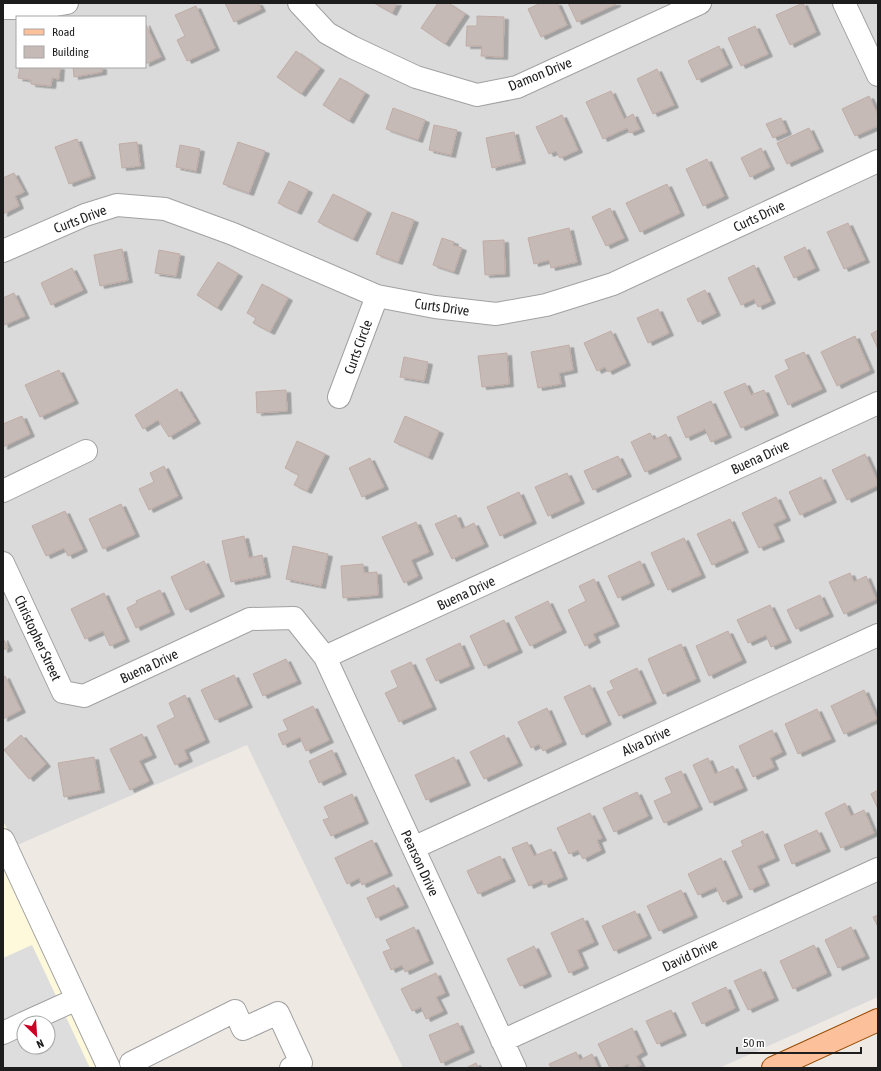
<svg xmlns="http://www.w3.org/2000/svg" width="881" height="1071" viewBox="0 0 881 1071" font-family="'Asap Condensed',sans-serif">
<style>
.residential{fill:#dbdada;fill-rule:evenodd}
.education{fill:#fff9db;fill-rule:evenodd}
.parking{fill:#ddd;fill-rule:evenodd}
.building{fill:#c6bab6;stroke:#c0aca5;filter:url(#shadow)}
.lines{fill:none;stroke-linecap:round;stroke-linejoin:round}
.minor-casing{stroke:#a1a1a1;stroke-width:24}
.major-casing{stroke:#964900;stroke-width:24}
.minor{stroke:#fff;stroke-width:22}
.major{stroke:#fcc09a;stroke-width:22}
.labels{text-anchor:middle;dominant-baseline:central;stroke-width:3.5;stroke-linejoin:round;paint-order:stroke}
.street-label{font-size:14px;fill:#1d1d1d;stroke:#fff}
</style>
<defs>
<filter id="shadow"><feDropShadow dx="4.5" dy="2.5" stdDeviation="0" flood-color="#0004"/></filter>
</defs>
<rect width="100%" height="100%" fill="#eee9e3"/>
<!-- residential -->
<path class="residential" d="M3,3H878V997L719,1068H403L247,745L15,846L3,821ZM17,17H145V67H17Z"/>
<!-- education -->
<path class="education" d="M3,821L15,846L120,1068H3ZM24,1023H48V1047H24Z"/>
<!-- parking -->
<path class="parking" d="M32,945L90,1068H3V958ZM24,1023H48V1047H24Z"/>
<!-- building -->
<path class="building" d="M225,3H258L261,9L234,22Z
M374,3H397L392,13Z
M438,3H448L465,14L445,44L421,28Z
M541,3H557L567,25L541,37L528,9Z
M568,3H616V4L577,22Z
M803,3L816,32L790,45L776,15Z
M196,6L215,48L187,61L177,40L185,36L175,15Z
M477,16L504,17L503,57L481,56L482,46H466L467,26H477Z
M145,23L161,57L145,64Z
M755,26L768,54L741,66L728,38Z
M719,46L728,65L697,80L688,61Z
M296,51L320,68L301,94L277,77Z
M20,67H60L59,79L52,78L51,86L31,84V80L18,78Z
M73,67H102V72L74,77Z
M657,69L674,105L653,114L637,79Z
M340,78L365,93L349,121L323,105Z
M611,91L624,119L633,114L640,129L630,133L627,128L603,139L586,102Z
M869,96L878,115V126L855,136L842,109Z
M393,108L425,120L418,140L386,129Z
M562,115L578,150L560,158L556,151L549,154L536,127Z
M781,118L787,132L773,138L766,124Z
M434,125L457,130L451,155L429,150Z
M809,128L819,149L787,164L777,143Z
M514,132L521,161L492,168L486,138Z
M77,139L91,176L69,184L55,147Z
M137,142L140,166L122,168L119,144Z
M238,142L265,151L249,193L223,184Z
M180,145L200,149L196,171L176,167Z
M761,148L770,167L750,177L741,158Z
M707,159L724,196L703,206L686,169Z
M14,173L24,192L15,196L19,206L3,214V178Z
M289,181L308,190L297,212L278,203Z
M667,184L680,213L640,232L626,203Z
M333,194L367,211L353,239L318,222Z
M610,208L624,238L606,246L592,217Z
M392,212L414,220L398,262L376,254Z
M848,223L865,260L844,269L827,232Z
M569,228L577,262L551,268L549,260L534,264L528,238Z
M442,238L454,242L453,245L462,248L454,272L433,265Z
M504,240L505,274L485,275L483,241Z
M805,247L815,268L794,278L784,257Z
M122,249L128,280L100,286L94,255Z
M159,250L180,254L176,276L155,273Z
M218,262L238,274L217,308L197,295Z
M754,265L771,301L758,307L754,299L741,305L728,278Z
M72,268L83,290L51,305L41,283Z
M262,284L288,298L270,332L253,323L256,318L247,313Z
M705,290L716,313L698,322L687,299Z
M14,293L25,316L4,325L3,322V298Z
M658,309L669,333L648,343L637,318Z
M878,330V349L871,334Z
M611,331L626,363L608,372L605,367L597,371L584,343Z
M855,336L870,370L837,386L821,352Z
M569,345L573,370L559,373L561,384L538,388L531,352Z
M804,352L822,389L788,405L775,376L789,369L785,360Z
M507,353L509,384L482,387L478,356Z
M404,357L428,362L424,381L400,377Z
M59,370L74,401L40,417L25,385Z
M745,383L751,395L764,390L774,413L741,428L724,392Z
M177,389L196,421L169,437L158,420L143,429L135,415Z
M286,390L287,411L257,413L256,392Z
M711,401L727,435L711,442L705,429L686,438L677,417Z
M22,416L30,434L3,447V424Z
M405,416L439,431L428,457L394,442Z
M650,433L654,440L666,434L677,457L645,472L631,442Z
M297,441L325,454L307,491L294,485L299,475L285,468Z
M865,454L878,482V485L847,500L832,470Z
M618,456L627,474L593,490L584,471Z
M370,458L384,487L362,497L349,468Z
M164,466L178,496L149,510L139,489L154,482L150,473Z
M567,473L580,501L548,516L535,487Z
M821,477L832,500L800,515L789,492Z
M519,492L532,521L500,536L487,507Z
M776,497L786,518L773,524L780,539L759,548L742,513Z
M121,504L135,534L103,549L89,519Z
M65,511L83,549L68,556L64,548L46,556L32,526Z
M456,515L462,529L474,523L484,544L452,559L435,524Z
M730,519L744,550L712,565L697,534Z
M416,522L429,552L411,560L418,576L404,583L382,537Z
M244,536L249,558L262,555L266,575L231,582L222,541Z
M684,538L701,575L668,590L651,553Z
M293,546L328,554L321,586L286,579Z
M204,561L220,594L186,610L171,577Z
M640,561L650,583L618,598L608,576Z
M363,564L364,573L377,572L378,595L343,598L341,566Z
M850,573L854,582L866,576L876,599L844,614L829,582Z
M594,579L615,624L593,634L596,640L585,646L568,610L586,601L579,586Z
M160,590L170,612L136,628L127,608L137,603L136,601Z
M104,593L125,639L110,646L103,631L85,639L71,609Z
M820,595L829,614L796,629L787,610Z
M548,601L562,630L530,646L515,617Z
M770,605L787,640L771,647L766,635L748,643L737,620Z
M504,620L518,650L484,666L470,636Z
M728,631L742,660L709,676L696,646Z
M3,638L8,648L3,650Z
M460,643L470,666L436,681L426,659Z
M681,644L696,679L663,694L648,659Z
M286,659L297,681L263,696L253,674Z
M411,662L432,707L399,722L385,693L398,687L391,671Z
M637,668L652,701L619,716L607,692L614,689L610,681Z
M234,675L248,705L215,720L201,690Z
M5,676L21,710L3,719V677Z
M590,685L607,722L582,735L564,697Z
M864,690L877,719L844,734L831,706Z
M185,695L205,740L184,750L188,759L175,765L157,726L175,717L169,703Z
M313,706L329,740L306,751L300,737L283,745L278,734L288,730L283,720Z
M547,708L562,742L543,751L539,744L531,748L518,722Z
M817,709L831,739L798,754L785,724Z
M772,730L782,752L770,758L774,767L753,777L739,746Z
M142,734L152,755L139,761L149,781L130,790L110,749Z
M21,735L46,764L29,779L4,750Z
M504,735L518,763L484,779L470,752Z
M332,750L342,772L319,783L309,761Z
M94,757L100,790L64,797L58,763Z
M454,757L466,783L426,800L415,775Z
M708,758L715,774L733,766L743,788L710,803L693,765Z
M681,771L698,807L664,823L654,801L672,793L665,778Z
M878,790V809L871,794Z
M637,792L648,816L614,832L603,808Z
M352,794L364,821L331,836L323,820L329,818L324,807Z
M845,803L851,816L864,810L874,833L841,848L825,813Z
M590,813L602,838L597,840L601,850L583,859L578,850L569,854L557,828Z
M817,830L826,849L792,864L784,845Z
M763,831L775,858L757,866L765,883L750,890L732,851L743,846L741,841Z
M372,840L388,873L362,885L359,878L347,884L335,858Z
M527,842L534,856L551,849L563,877L544,885L542,880L529,886L512,848Z
M500,856L511,879L478,894L467,871Z
M721,858L738,895L723,902L716,887L698,895L688,874Z
M394,885L404,905L376,918L367,898Z
M681,890L693,915L659,931L647,906Z
M635,911L647,936L614,951L602,926Z
M878,915V927L873,917Z
M583,918L594,942L577,950L584,966L569,973L551,933Z
M414,927L429,961L405,972L402,965L391,970L383,952L391,949L386,940Z
M851,927L865,956L838,968L825,940Z
M814,945L827,973L793,989L780,961Z
M534,946L547,974L520,986L507,959Z
M761,969L774,998L748,1010L734,981Z
M436,973L445,993L436,997L443,1011L426,1019L421,1007L412,1011L401,989Z
M726,987L735,1008L702,1024L692,1003Z
M671,1010L682,1033L657,1044L646,1021Z
M458,1023L470,1050L441,1063L429,1035Z
M632,1028L643,1052L636,1056L641,1065L634,1068H630L628,1064L619,1068H610L598,1044Z
M576,1052L580,1060L592,1054L598,1068H551L549,1064Z
M476,1063L479,1068H466Z"/>
<g class="lines">
<!-- minor casing -->
<g class="minor-casing">
<path id="minor" d="M299,3L327,33L352,47L416,77L477,95L517,87L700,3
M844,3L878,75
M3,8H39L67,3
M3,251L85,215L117,205L165,209L233,234L377,296L435,307L496,314L546,305L613,284L878,161
M339,397L377,296
M3,491L86,451
M3,563L63,692L84,696L250,619L294,618L325,657L515,1068
M325,657L878,403
M3,840L109,1068
M413,848L878,635
M24,1023L77,999
M3,1033L24,1023
M502,1041L878,869
M133,1068L131,1063L235,1011L243,1029L278,1013L301,1063L291,1068"/>
</g>
<!-- major casing -->
<g class="major-casing">
<path id="major" d="M773,1068L878,1020"/>
</g>
<!-- minor -->
<use href="#minor" class="minor"/>
<!-- major -->
<use href="#major" class="major"/>
</g>
<g class="labels">
<!-- street labels -->
<g class="street-label">
<text transform="translate(540 74) rotate(-22)">Damon Drive</text>
<text transform="translate(759 216) rotate(-25)">Curts Drive</text>
<text transform="translate(80 219) rotate(-21)">Curts Drive</text>
<text transform="translate(442 307) rotate(8)">Curts Drive</text>
<text transform="translate(358 347) rotate(-70)">Curts Circle</text>
<text transform="translate(760 457) rotate(-25)">Buena Drive</text>
<text transform="translate(466 593) rotate(-25)">Buena Drive</text>
<text transform="translate(38 638) rotate(65)">Christopher Street</text>
<text transform="translate(149 666) rotate(-25)">Buena Drive</text>
<text transform="translate(646 741) rotate(-25)">Alva Drive</text>
<text transform="translate(420 863) rotate(65)">Pearson Drive</text>
<text transform="translate(690 955) rotate(-25)">David Drive</text>
</g>
</g>
<!-- border -->
<rect width="881" height="1071" fill="none" stroke="#1d1d1d" stroke-width="8"/>
<!-- legend -->
<rect x="16" y="16" width="130" height="52" fill="#ffffff" stroke="#a5a5a5"/>
<rect x="24" y="29" width="20" height="6" fill="#fcc09a" stroke="#a5a5a5"/>
<text x="52" y="36" font-size="12" fill="#1d1d1d">Road</text>
<rect x="24" y="46" width="20" height="12" fill="#c6bab6" stroke="#a5a5a5"/>
<text x="52" y="56" font-size="12" fill="#1d1d1d">Building</text>
<!-- north arrow -->
<g transform="translate(36 1035) rotate(155)"><circle r="19" fill="#ffffff" stroke="#a5a5a5"/>
<path d="M0-3L7 15L0 10L-7 15Z" fill="#ca0025"/>
<text y="-6" font-size="11" font-weight="bold" text-anchor="middle" fill="#1d1d1d">N</text>
</g>
<!-- scale -->
<path d="M737 1047v6h124v-6" fill="none" stroke="#1d1d1d" stroke-width="2"/>
<text x="743" y="1047" font-size="12" fill="#1d1d1d" stroke="#ffffff" stroke-width="3" paint-order="stroke">50 m</text>
</svg>
